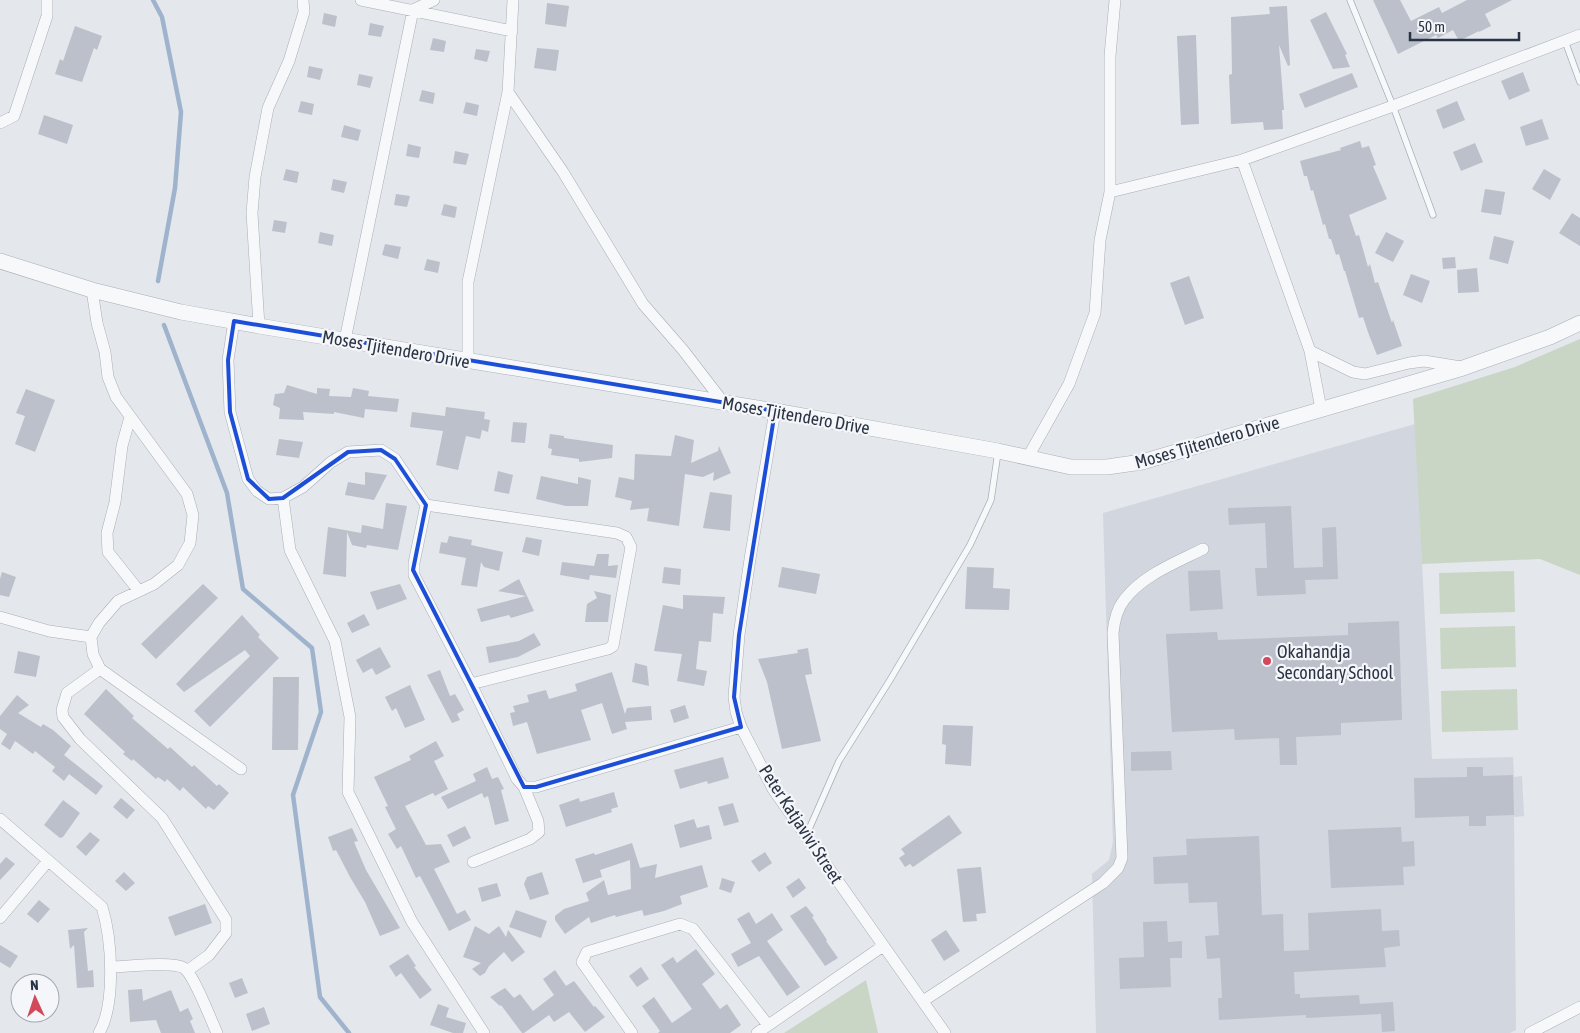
<svg xmlns="http://www.w3.org/2000/svg" width="1580" height="1033" viewBox="0 0 1580 1033" font-family="'Asap Condensed',sans-serif">
<style>
.built{fill:#d2d6de}
.green{fill:#c9d6c5}
.lines{fill:none;stroke-linecap:round;stroke-linejoin:round}
.stream{stroke:#9fb4cc;stroke-width:4.5}
.building{fill:#bbc0ca}
.service-casing{stroke:#a9aeb7;stroke-width:7}
.minor-casing{stroke:#a9aeb7;stroke-width:12}
.tertiary-casing{stroke:#a9aeb7;stroke-width:16}
.service{stroke:#f7f8fa;stroke-width:5.5}
.minor{stroke:#f7f8fa;stroke-width:11}
.tertiary{stroke:#f7f8fa;stroke-width:15}
.marked{fill:none;stroke:#1d4ed8;stroke-width:4;stroke-linejoin:round}
.poi-dot{fill:#d1495b;stroke:#f4f6f9;stroke-width:2}
.labels{text-anchor:middle;dominant-baseline:central;stroke-width:4.5;stroke-linejoin:round;paint-order:stroke}
.street-label{font-size:18px;fill:#2b3445;stroke:#f4f6f9}
.poi-label{font-size:18px;fill:#2b3445;stroke:#f4f6f9;text-anchor:start}
</style>
<rect width="100%" height="100%" fill="#e4e7ec"/>
<!-- built -->
<path class="built" d="M1415,424L1432,759L1513,757L1514,777L1522,776L1524,816L1514,817L1516,1030L1510,1033H1096L1092,874L1109,860L1113,842L1103,513Z"/>
<!-- green -->
<path class="green" d="M1580,339V575L1540,559L1422,564L1413,399L1515,367Z
M1514,571L1515,612L1440,614L1439,573Z
M1515,626L1516,667L1441,669L1440,628Z
M1517,689L1518,730L1442,732L1441,691Z
M866,980L878,1033H784Z"/>
<g class="lines">
<!-- stream -->
<path class="stream" d="M153,0L162,17L181,112L175,188L158,281
M164,325L227,493L243,589L312,648L321,712L293,795L320,997L349,1033"/>
</g>
<!-- building -->
<path class="building" d="M1373,0H1400L1411,21L1439,7L1442,13L1467,0H1512L1485,14L1491,26L1479,32V31L1459,41L1453,30L1438,38L1436,35L1398,54Z
M547,3L569,6L566,27L545,24Z
M1287,6L1290,65L1288,66L1279,45L1284,110H1282L1283,129L1264,130L1263,122L1231,124L1229,75L1232,74L1231,17L1270,14L1269,7Z
M1326,12L1347,54L1345,55L1350,67L1333,69L1310,20Z
M324,13L337,16L335,27L322,24Z
M370,23L384,26L381,37L368,35Z
M75,26L102,36L97,50L94,48L82,82L55,74L60,59L63,61Z
M1196,35L1199,124L1181,125L1177,36Z
M433,38L446,41L444,52L430,50Z
M537,48L559,50L556,71L534,68Z
M476,49L490,51L487,62L474,59Z
M309,66L323,69L320,80L307,77Z
M1523,72L1530,91L1509,100L1501,81Z
M1352,73L1358,87L1305,108L1299,94Z
M359,74L373,77L370,88L357,85Z
M422,90L435,93L433,104L419,101Z
M301,101L314,104L312,115L298,112Z
M1457,101L1465,120L1443,129L1436,110Z
M466,102L479,105L477,116L463,113Z
M44,115L73,125L67,144L38,134Z
M1542,119L1549,139L1526,146L1520,127Z
M344,125L361,130L358,141L341,137Z
M1360,141L1362,148L1369,146L1376,165L1373,166L1387,199L1349,215L1356,236L1359,235L1368,267L1370,264L1375,283L1378,282L1392,323L1393,320L1402,346L1377,355L1369,335L1363,317L1359,318L1345,271H1344L1339,254L1336,255L1331,239H1329L1325,224L1323,225L1313,190L1311,191L1307,176H1304L1300,161L1341,150L1340,148Z
M1475,143L1483,162L1461,171L1453,152Z
M408,144L421,147L419,158L406,156Z
M455,151L469,154L466,165L453,163Z
M286,169L299,172L297,183L283,180Z
M1544,169L1561,179L1550,200L1532,189Z
M333,179L347,182L344,193L331,190Z
M1485,189L1505,192L1501,215L1481,212Z
M396,194L410,196L407,207L394,205Z
M444,204L457,207L455,218L441,215Z
M1572,213L1580,218V246L1559,233Z
M274,220L287,222L285,233L272,231Z
M320,232L334,235L332,246L318,243Z
M1386,232L1404,241L1393,262L1375,253Z
M1494,236L1514,241L1508,264L1489,259Z
M385,244L401,247L398,259L382,255Z
M1455,257L1456,268L1443,269L1442,258Z
M427,259L440,262L438,273L424,270Z
M1477,268L1479,292L1458,293L1457,270Z
M1411,274L1430,281L1422,303L1403,295Z
M1189,276L1204,318L1185,325L1170,283Z
M287,385L317,394V388L330,389L329,396L351,397L353,388L369,391L368,396L399,399L397,412L365,409L364,418L334,412V414L303,412L304,420L279,419L280,408L273,405L275,394L284,393Z
M26,389L55,400L35,452L15,444L25,416L16,413Z
M446,407L485,412L484,419L490,420L488,432L482,430L480,439L466,436L458,470L436,465L443,431L410,427L412,412L445,416Z
M513,422L527,423L525,443L511,442Z
M550,434L564,436V438L613,445L612,458L579,462V459L551,455L552,449L548,448Z
M675,435L694,440L691,463L718,451L719,446L731,473L713,481L714,472L703,477L685,474L679,526L647,521L649,508L630,510L632,501L615,497L619,477L634,480L635,454L671,456Z
M279,439L303,442L299,458L276,455Z
M498,471L513,475L509,494L494,491Z
M365,472L387,475L374,500L345,495L348,482L365,485Z
M541,476L578,484V477L591,480L588,506H566L536,499Z
M710,492L732,495L730,531L703,528Z
M386,503L407,506L398,550L367,545L366,548L352,545L347,532L346,577L323,574L328,527L361,533L362,525L383,529Z
M1291,506L1294,568L1323,567L1322,528L1336,527L1338,579L1305,580L1306,594L1257,596L1255,568H1267L1265,523L1229,525L1228,508Z
M449,536L472,540L471,545L503,552L499,571L484,567L481,562L477,587L461,585L466,558L439,553L441,542L447,543Z
M526,537L542,540L539,556L522,552Z
M597,554H609L608,566L618,565L616,578L590,575L589,580L560,575L562,562L594,566Z
M664,567L681,569L680,585L662,583Z
M782,567L820,574L816,594L778,587Z
M967,567L994,568L993,588L1010,589L1009,610L965,609Z
M1220,570L1223,609L1190,611L1188,571Z
M2,572L16,577L9,597L0,595V579Z
M519,579L534,611L511,618L509,615L481,622L477,609L526,596L498,591Z
M203,584L218,598L156,659L141,644Z
M400,584L407,599L377,610L370,592Z
M594,591L611,595L608,622H585L587,604L597,598Z
M683,595L725,597L723,614L713,613L711,642L699,641L696,669L707,671L704,686L677,681L682,654L654,651L663,605L683,609Z
M364,614L370,625L352,633L347,623Z
M242,615L260,635L258,637L279,658L210,727L194,711L250,656L245,650L184,692L176,684Z
M1399,621L1402,720L1341,723V735L1296,737L1297,765H1280L1279,738L1235,740L1234,729L1172,732L1166,634L1217,632L1218,640L1348,635V623Z
M534,633L541,645L518,657L489,663L486,647L519,641Z
M380,647L391,667L376,675L372,668L363,673L356,660Z
M808,648L812,674L805,675L821,741L782,749L767,682L758,659L798,653L797,650Z
M18,651L40,656L36,677L14,673Z
M635,663L647,666L649,686L632,682Z
M440,670L450,696L455,694L464,710L457,714L460,720L452,723L427,675Z
M612,672L625,714L627,708L651,706L652,720L625,722L627,729L612,734L602,703L581,710L591,740L537,754L527,722L513,726L510,713L515,712L513,706L529,702L527,695L546,690L549,699L577,691L575,684Z
M273,677H299L298,750H272Z
M410,685L425,720L405,728L396,708L392,711L385,697Z
M106,689L134,716L132,718L168,749L170,747L192,767L194,765L217,786L219,784L229,793L214,810L208,806L206,809L183,787L180,791L167,779L165,782L158,777L156,779L133,759L132,761L123,754L125,752L84,714Z
M17,695L29,705L18,713L41,727L43,724L53,730L71,746L64,755L103,786L96,795L69,774L64,781L52,771L55,767L35,751L33,754L15,741L10,750L1,744L7,734L0,729V716Z
M685,705L689,718L674,723L670,710Z
M943,725L973,726L971,766L945,764L946,745L942,744Z
M436,741L444,756L434,761L448,789L435,796L433,793L405,806L426,845L441,844L450,862L434,869L457,914L465,910L471,920L449,931L420,876L416,878L401,846L397,849L388,834L396,829L385,807L388,806L374,777L411,760L409,756Z
M1171,751L1172,770L1131,771V752Z
M723,757L729,778L708,784L707,781L680,789L674,770Z
M487,767L492,779L498,777L504,789L501,790L509,821L495,825L488,796L484,798L482,793L448,809L441,797L476,781L473,774Z
M1467,767H1483V776L1513,775L1514,815L1486,816V826H1469V816L1415,818L1414,778L1467,777Z
M614,792L618,807L611,809L612,812L566,827L559,805L579,798L580,802Z
M121,798L135,810L127,819L113,807Z
M63,800L80,813L63,837L60,838L44,825Z
M733,803L739,822L724,826L718,807Z
M949,815L962,833L913,867L910,864L905,867L899,858L905,854L901,849Z
M694,819L697,828L709,825L712,839L680,848L674,825Z
M465,826L471,838L453,847L447,835Z
M1401,827L1402,842L1414,841L1415,866L1403,867L1404,885L1331,888L1328,830Z
M352,828L358,841L354,842L366,870L400,928L380,936L365,902L350,877L336,850L333,851L328,837Z
M90,832L100,840L86,856L76,847Z
M1259,836L1262,915L1283,914L1284,951L1309,950L1308,913L1381,909L1382,931L1399,930L1400,946L1384,948L1386,967L1294,972L1295,994H1300V998L1359,995L1360,1004L1393,1002L1395,1031L1382,1032L1381,1014L1306,1018V1015L1219,1020L1218,998H1222L1220,958L1207,959L1205,936L1219,935L1217,902L1189,903L1188,883L1154,884L1153,857L1187,855L1186,839Z
M632,843L640,868L657,864L655,878L702,865L708,887L680,896L682,904L664,911L644,916L642,910L616,917L615,915L591,923L589,917L565,934L555,920V916L564,909L589,901L586,893L604,880L608,895L631,889L630,860L600,870L602,877L583,883L575,859L594,853L595,855Z
M765,852L772,863L759,872L751,861Z
M6,857L15,864L0,880V864Z
M981,867L986,913L976,914L977,921L963,922L957,869Z
M124,872L135,883L126,891L115,881Z
M542,872L549,894L530,900L524,884L527,877Z
M722,878L735,882L731,893L719,889Z
M799,878L806,888L793,898L786,887Z
M497,883L501,896L482,902L478,888Z
M39,900L50,909L38,923L27,914Z
M205,904L212,923L175,936L168,917Z
M806,906L814,916L812,917L827,940L826,941L838,958L825,966L790,916Z
M516,910L547,921L541,938L509,927Z
M749,912L756,924L772,913L783,930L767,941L800,987L787,996L759,956L738,967L731,954L751,943L737,919Z
M1167,921L1168,942L1182,941V958H1170L1171,987L1120,989L1119,958L1144,957L1143,922Z
M475,926L489,934L499,926L506,937L508,930L525,952L512,962L504,952L489,966L485,973L480,976L472,969L481,963L463,957Z
M88,928L84,932L88,971L93,970L94,987L77,988L74,945L70,949L68,930Z
M946,930L960,951L944,961L931,940Z
M0,945L18,956L10,968L0,962Z
M696,949L715,974L702,984L720,1009L727,1004L741,1025L730,1033H658L660,1031L642,1006L654,997L672,1023L692,1009L661,965L673,957L677,963Z
M408,954L416,966L414,967L432,990L420,999L401,973L396,977L389,966Z
M641,967L649,979L637,987L629,976Z
M555,970L566,986L574,981L594,1007L595,1006L605,1017L585,1032L569,1012L554,1022L549,1015L524,1033H522L501,1005L500,1006L490,997L505,988L514,998L520,994L533,1011L554,995L543,979Z
M242,978L248,993L235,998L229,983Z
M142,989L143,1001L171,990L180,1012L188,1008L193,1019L190,1021L195,1033H161L156,1020L130,1022L128,990Z
M438,1004L449,1008L446,1017L466,1023L463,1033H453L430,1025Z
M264,1007L270,1024L252,1031L246,1014Z"/>
<g class="lines">
<!-- service casing -->
<g class="service-casing">
<path id="service" d="M1350,0L1393,106L1433,215
M1565,41L1580,82
M806,836L839,761L890,680L970,545L991,500L998,452"/>
</g>
<!-- minor casing -->
<g class="minor-casing">
<path id="minor" d="M361,0L512,31
M508,92L563,172L643,304L683,350L723,402
M0,123L14,116L47,16V0
M1242,160L1310,351L1321,409
M1110,192L1242,160L1393,106L1580,35
M234,321L228,360L230,412L248,479L257,491L269,499L283,498L303,487L331,462L348,452L381,450L395,459L426,505L414,563V575L471,684L517,779L524,787H536L741,727
M259,326L252,213L255,177L268,108L289,61L304,12L303,0
M345,340L413,10L434,0
M1310,351L1353,372L1365,374L1409,363L1424,361L1461,367
M468,361V282L508,92L513,0
M775,411L750,559L739,635L734,697L736,712L741,727L773,789L945,1033
M130,417L122,446L115,502L107,533L108,552L139,591
M1028,457L1069,384L1095,313L1100,240L1110,192V56L1115,0
M283,498L290,550L335,641L350,717L348,792L412,922L484,1033
M426,505L617,533L626,537L631,547L613,646L608,649L471,684
M0,617L49,631L91,637L99,623L118,601L154,584L178,565L190,543L193,515L187,494L116,397L108,377L105,352L97,323L92,290
M91,637L93,654L100,669L241,769
M100,669L67,693L62,710L63,717L80,739L162,818L226,920V933L209,955L187,971
M0,819L102,907C112,939 116,1004 99,1033
M473,862L530,839L539,832L538,821L524,787
M0,918L48,861
M111,967C126,967 172,961 184,968C194,975 211,1020 217,1033
M923,1001L1103,883L1118,868L1122,858L1113,633C1114,622 1117,609 1124,600C1143,575 1175,563 1203,549
M632,1033L582,962L587,952L680,924L693,929L768,1025
M757,1033L883,946
M1530,1033L1580,1007"/>
</g>
<!-- tertiary casing -->
<g class="tertiary-casing">
<path id="tertiary" d="M0,261L92,290L181,312L259,326L775,411L998,451L1071,467H1107L1142,462L1463,368L1550,337L1580,323"/>
</g>
<!-- service -->
<use href="#service" class="service"/>
<!-- minor -->
<use href="#minor" class="minor"/>
<!-- tertiary -->
<use href="#tertiary" class="tertiary"/>
</g>
<!-- marked area -->
<path class="marked" d="M234,321L775,411L739,635L734,697L741,727L536,787H524L413,570L426,505L395,459L381,450L348,452L283,498L269,499L248,479L230,412L228,360Z"/>
<!-- markers -->
<circle class="poi-dot" cx="1267" cy="661" r="5"/>
<g class="labels">
<!-- street labels -->
<g class="street-label">
<text transform="translate(396 349) rotate(10)">Moses Tjitendero Drive</text>
<text transform="translate(796 415) rotate(10)">Moses Tjitendero Drive</text>
<text transform="translate(1207 442) rotate(-16)">Moses Tjitendero Drive</text>
<text transform="translate(801 824) rotate(57)">Peter Katjavivi Street</text>
</g>
<!-- poi labels -->
<g class="poi-label">
<text x="1277" y="651">Okahandja<tspan x="1277" dy="21">Secondary School</tspan></text>
</g>
</g>
<!-- north arrow -->
<g transform="translate(35 998) rotate(357)"><circle r="24" fill="#f4f6f9" stroke="#a4a8b1"/>
<path d="M0-4L9 19L0 12L-9 19Z" fill="#d1495b"/>
<text y="-8" font-size="14" font-weight="bold" text-anchor="middle" fill="#2b3445">N</text>
</g>
<!-- scale -->
<path d="M1410 32v8h109v-8" fill="none" stroke="#2b3445" stroke-width="2.5"/>
<text x="1418" y="32" font-size="15" fill="#2b3445" stroke="#f4f6f9" stroke-width="4" paint-order="stroke">50 m</text>
</svg>
